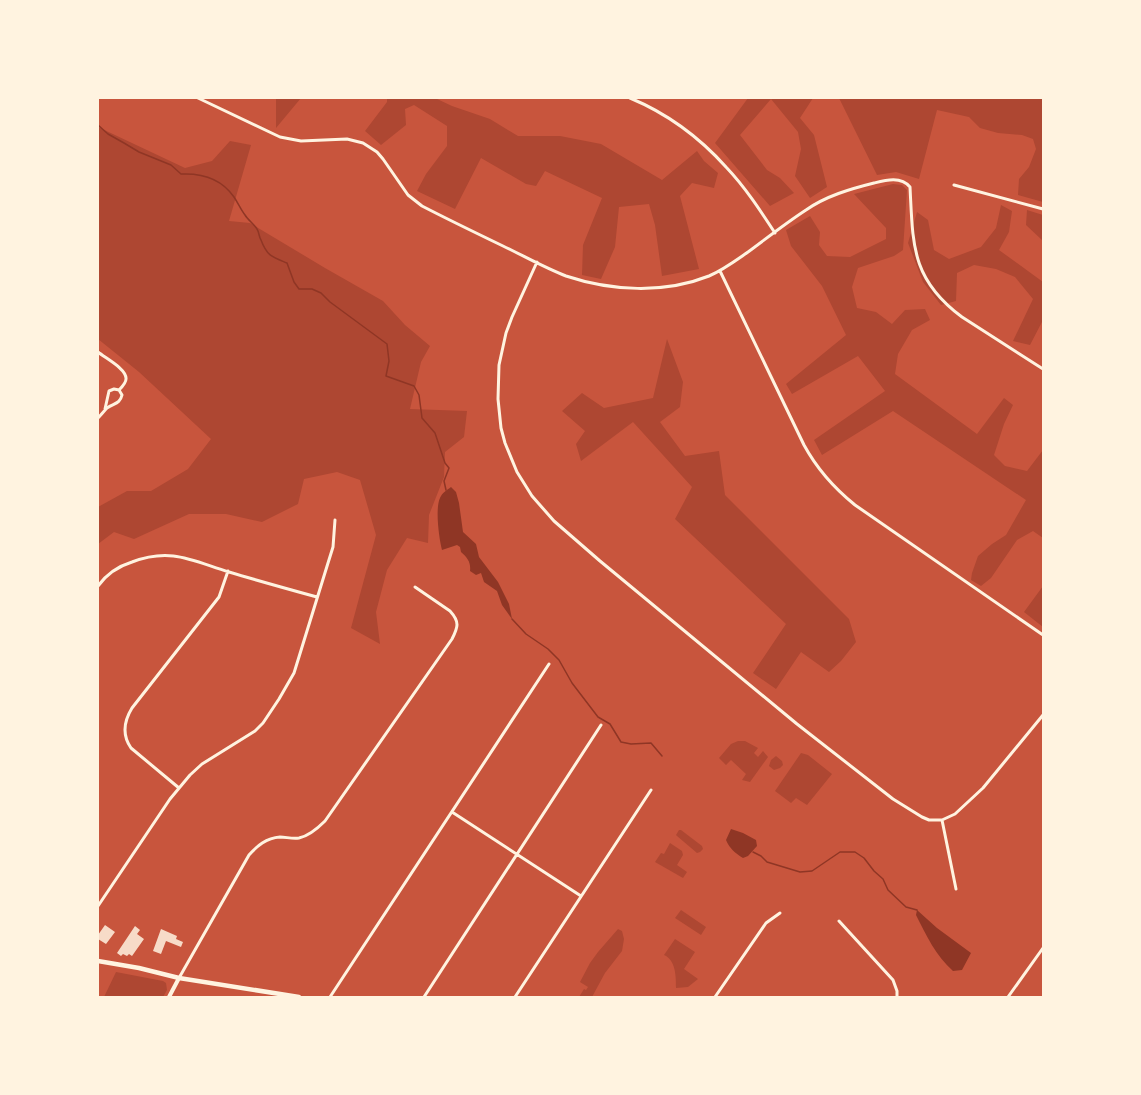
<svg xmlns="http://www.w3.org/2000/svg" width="1141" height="1095" viewBox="0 0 1141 1095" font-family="'DejaVu Sans',sans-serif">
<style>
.green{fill:#ae4732}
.water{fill:#8f3625}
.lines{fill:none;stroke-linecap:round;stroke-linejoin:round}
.stream{stroke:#8f3625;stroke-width:1.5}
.building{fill:#f7dbc8}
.minor{stroke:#fff3e0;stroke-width:3}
.secondary{stroke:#fff3e0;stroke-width:4}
.primary{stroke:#fff3e0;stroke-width:4.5}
</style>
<rect width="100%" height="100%" fill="#c8553d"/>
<!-- green -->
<path class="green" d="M276,98H301L276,128Z
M387,98H435L452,106L490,119L518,136H560L601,144L662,180L697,151L704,161L718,173L714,188L692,183L680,196L699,269L662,276L655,225L649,204L619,207L615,247L601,279L582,275L583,245L602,198L545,171L536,186L526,184L481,158L455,209L417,191L426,174L447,146V126L414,105L405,109L406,125L381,145L365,131L387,102Z
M748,98H813L800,118L814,135L827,187L810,198L795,176L801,149L798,132L771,99L740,135L767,170L780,178L794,193L770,206L715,143Z
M839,98H1043V202L1018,195L1019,179L1029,167L1036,149L1033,139L1022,135L998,133L980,128L969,117L937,110L919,179L896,172L877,175Z
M98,127L185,168L212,161L230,141L251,145L229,221L250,223L325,268L383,301L405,325L430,346L421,362L410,409L467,411L464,437L445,452L444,477L429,515L428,543L407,538L387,570L376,612L380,644L351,628L376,535L360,480L337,472L304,479L298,504L262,522L226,514H189L134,539L114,532L98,544V507L127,491H151L188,469L211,439L139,372L98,339Z
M893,184L902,185L907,190L903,250L894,256L858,268L852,287L857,308L876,312L892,324L905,310L925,309L930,320L912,330L898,354L895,374L977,434L1004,398L1013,405L1004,424L994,455L1005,466L1027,471L1043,450V538L1033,531L1017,540L991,578L981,586L971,580L972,573L978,556L992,544L1006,535L1026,500L893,411L822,455L814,440L885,391L858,356L792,394L786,384L846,335L822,286L791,246L786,230L810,216L820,232L819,245L827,256L850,257L886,239V228L854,194Z
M1001,205L1012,211L1009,232L999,250L1043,282V320L1030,345L1013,341L1033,299L1015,277L996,269L974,265L957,273L956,301L941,305L923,282L908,243L917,212L928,220L934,250L949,259L981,247L996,228Z
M1027,210L1043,215V241L1026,225Z
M667,339L683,382L680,407L660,422L685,456L719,451L725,495L849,619L856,642L841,661L829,672L801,652L776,689L753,673L786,624L675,519L692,487L633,422L581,461L576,444L585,431L562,411L582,393L604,408L653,398Z
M1043,586V627L1024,612Z
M738,741H745L758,748L754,753L758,757L763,751L768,757L750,782L742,780L746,774L731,760L726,765L719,758L731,744Z
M801,753L808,755L832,774L807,805L796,798L791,803L775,791Z
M776,756L782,761L783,765L780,768L774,770L769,766L771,760Z
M679,830H681L702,846L703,849L700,852L697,853L677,836L676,835Z
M670,843L682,851L683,855L677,865L687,872L683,878L655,862L661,853L664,854Z
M681,910L706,927L701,935L675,918Z
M618,929L622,931L624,939L622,951L605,973L592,997H579L584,989L586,990L588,987L580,982L590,963L598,952Z
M675,939L695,952L684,969L698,979L688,987L676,988C676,977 676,960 664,955Z
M116,972L163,981L166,983L167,990L163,997H104Z"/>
<!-- water -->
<path class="water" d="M451,487L456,492L459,503L463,532L476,544L479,557L498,582L509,604L512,619L502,605L497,591L484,582L481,573L476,575L470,571C471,563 468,558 461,552L460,547L457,545L442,550C439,539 435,508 440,498C442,493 447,490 451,487Z
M731,829L743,833L756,840L757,846L748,856L743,858C735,853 730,849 726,840Z
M917,910L937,928L971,953L962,970L953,971C936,956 926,935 916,915Z"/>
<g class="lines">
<!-- stream -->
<path class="stream" d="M98,125L108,134L124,143L139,152L171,165L181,174C202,173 221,178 234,197C238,203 241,210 245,215C248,220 254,224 257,229C259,232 259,237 261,240C267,256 272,257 287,263L294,282L299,289H312L321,293L330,302L387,344L389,361L386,376L414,386L419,395L422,418L435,433L445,463L449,468L444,481L446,490
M512,619L526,634L548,649L559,660L572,683L598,717L610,724L621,742L631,744L651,743L662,756
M753,852L761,856L767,862L800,872L812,871L840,852H855L864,858L874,871L883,879L888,890L906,907L917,910"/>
</g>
<!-- building -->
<path class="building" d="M105,925L115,932L106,944L98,939V935Z
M135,926L140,930L137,934L144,939L132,956L129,954L127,956L123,954L121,956L117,953Z
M161,929L177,936L176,939L183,942L181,947L166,941L161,954L153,951Z"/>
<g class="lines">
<!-- minor -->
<path class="minor" d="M198,98L280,137L301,141L347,139L363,143L377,152L383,159L408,195L422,206C449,220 476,233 503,246C524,256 545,268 566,276C611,291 664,294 709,276C723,270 735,261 748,252C767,238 786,223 806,210C826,196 850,189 874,183C886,180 901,176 910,187C913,245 911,279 962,317L1043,369
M630,98C666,113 700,138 726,167C745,187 760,210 775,233
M954,185L1043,209
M537,262L512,317L506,333L499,365L498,399L501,428L505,443L517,472L532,496L554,521L600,561L797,724L893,799L922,817L929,820H942L955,814L983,788L1043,715
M720,271L804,445C817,469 834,488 855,505L1043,635
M98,352C105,358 127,369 126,379C126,383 122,387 119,390
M98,418C101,415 104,411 107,408C114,403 120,404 122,395L119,390L114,389L109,391L105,409
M98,586C106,575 119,566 132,562C171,547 193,561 229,572C259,581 288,589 317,597
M179,788L131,748C122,735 124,721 132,708L219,597L228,571
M452,812L581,896
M942,820L956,889
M98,906L170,799L190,775L202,764L255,731L263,723L279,699L294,673L328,563L333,547L335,520
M839,921L893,980L897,991V997
M179,978L249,855C257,846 266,838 280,837C286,837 292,839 299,838C309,836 318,828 325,821L452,639C458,627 460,622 450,611L415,587
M330,997L549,664
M424,997L601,725
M515,997L651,790
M715,997L766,923L780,913
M1008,997L1043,948"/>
<!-- secondary -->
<path class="secondary" d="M169,997L179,978"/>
<!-- primary -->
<path class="primary" d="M98,961L139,968L179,978L299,997"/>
</g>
<!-- border -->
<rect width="1141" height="1095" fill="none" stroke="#fff3e0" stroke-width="198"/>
</svg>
